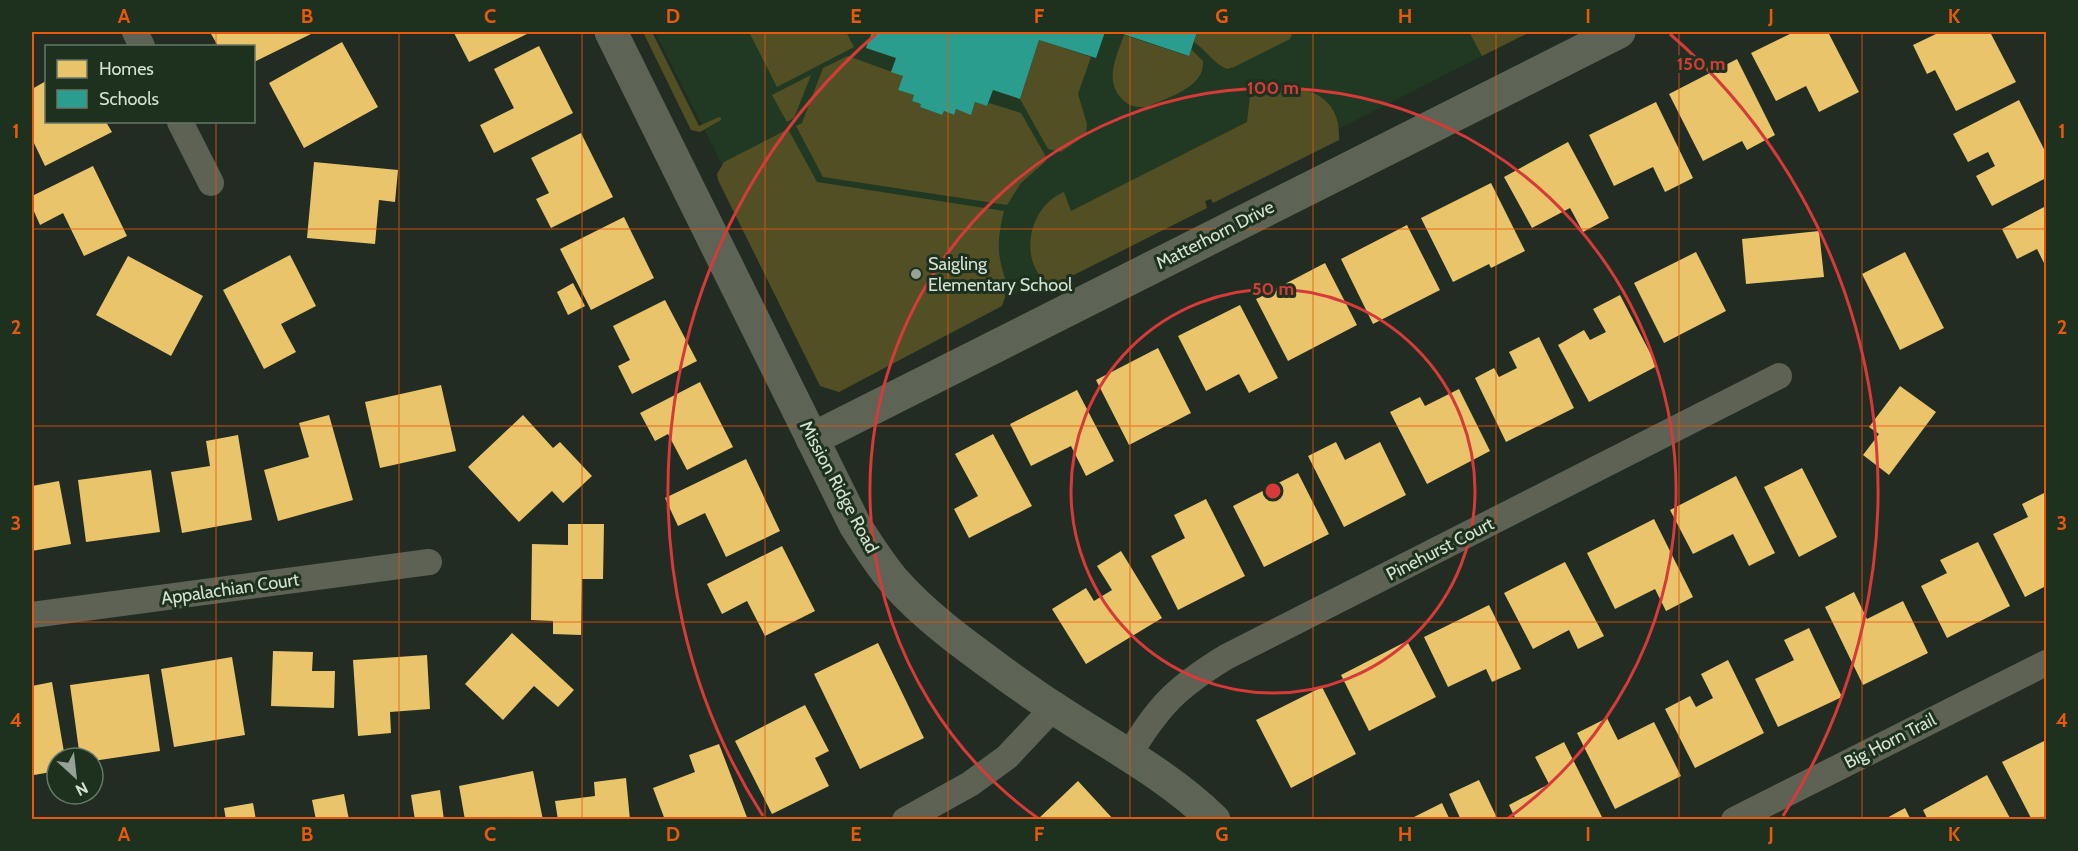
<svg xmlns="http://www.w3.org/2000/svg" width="2078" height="851" viewBox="0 0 2078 851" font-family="Cabin,sans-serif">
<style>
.built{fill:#213922}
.green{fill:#534f25}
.homes{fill:#e9c46a}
.schools{fill:#2a9d8f}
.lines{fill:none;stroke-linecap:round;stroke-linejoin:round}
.street{stroke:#5d6255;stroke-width:26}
.secondary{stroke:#5e6455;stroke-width:33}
.grid{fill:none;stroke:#e8590c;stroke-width:1.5;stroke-opacity:0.55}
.ring{fill:none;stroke:#d63a39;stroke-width:3}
.poi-dot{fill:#96a296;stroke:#1d311e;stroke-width:2}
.labels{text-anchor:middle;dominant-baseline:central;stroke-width:6;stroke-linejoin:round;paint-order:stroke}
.street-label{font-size:18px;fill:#d4e1d4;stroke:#1d311e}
.poi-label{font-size:18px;fill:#d4e1d4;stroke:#1d311e;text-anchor:start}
.centre{fill:#d63a39;stroke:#1d311e;stroke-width:3}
.ring-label{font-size:18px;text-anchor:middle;font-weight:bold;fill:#d63a39;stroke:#1d311e;stroke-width:6;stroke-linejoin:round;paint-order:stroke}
.neatline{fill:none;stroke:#e8590c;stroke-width:2}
.grid-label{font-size:20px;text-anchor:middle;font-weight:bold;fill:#e8590c}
</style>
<rect width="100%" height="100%" fill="#222c22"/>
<!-- built -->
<path class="built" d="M655,32H1469L1482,56L834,386Z"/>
<!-- green -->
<path class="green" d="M643,32H652L699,126L719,117L721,118V120L700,132L691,130Z
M749,32H846L854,47L777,87Z
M1197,32H1293L1290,39L1234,67L1227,69C1213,63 1206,50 1194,42Z
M1469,32H1530L1482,56Z
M1124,35L1188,56L1191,49L1203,61C1205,88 1168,97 1147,107C1137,108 1128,106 1121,98C1104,79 1117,56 1124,35Z
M1039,40L1091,57L1078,94L1087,124L1086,135L1061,152L1048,149L1020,99Z
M848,56L903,76L898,90L914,95L912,101L921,104L920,107L942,115L944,111L953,115L956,109L971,114L975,102L987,106L989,103L1021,113L1045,155L1046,161L1021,183L1007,205L823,177L796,126L802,123L823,68Z
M811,75L794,118L787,122L772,95Z
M1275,86C1312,87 1341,98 1339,140L1213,203L1211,199L1205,201L1207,208L1052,286C1016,265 1028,206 1064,192L1071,211L1247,122L1250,96Z
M788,129L817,182L1004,211C1000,227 997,243 1000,259C1004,282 1011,282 1002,306L839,392L820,386L718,180L717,174L724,162Z"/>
<!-- homes -->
<path class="homes" d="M210,32H310L311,34L254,62V46H218Z
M457,32H531L469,62L454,33Z
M1794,32H1828L1859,92L1819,112L1806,86L1776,101L1751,53Z
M1940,32H1990L2016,82L1956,111L1935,70L1927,74L1913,45Z
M342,42L378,107L304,148L269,83Z
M539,46L573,113L494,153L480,125L514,108L494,69Z
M1737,59L1775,135L1747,150L1742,141L1703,161L1669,94Z
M46,81V122H106L112,132L45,166L32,139V89Z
M2019,100L2046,153V178L1992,206L1976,176L1995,166L1988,152L1968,162L1953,134Z
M1656,102L1693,178L1665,192L1653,167L1614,186L1589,135Z
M581,133L613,197L551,228L536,199L549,193L531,158Z
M1568,142L1609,218L1583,232L1570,208L1532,228L1504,177Z
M314,162L398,170L395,202L379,200L375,244L307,238Z
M93,166L127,236L84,256L63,213L40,225L32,207V196Z
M1491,183L1525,251L1491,268L1489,264L1453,282L1421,218Z
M2046,206V267L2037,249L2017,259L2002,229Z
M624,217L654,278L591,310L560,249Z
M1407,225L1440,290L1373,324L1341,259Z
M1819,231L1824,277L1746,284L1742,239Z
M1696,252L1726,311L1664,343L1634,283Z
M1905,252L1944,328L1900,350L1862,274Z
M290,255L316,306L281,324L296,352L264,369L223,290Z
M128,256L203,296L171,356L96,315Z
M1325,263L1357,325L1288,361L1256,299Z
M573,283L585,306L568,315L557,292Z
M1620,295L1657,366L1589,402L1558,345L1584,330L1590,340L1606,332L1593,309Z
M665,300L697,361L632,394L618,366L630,360L613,326Z
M1240,305L1278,378L1249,393L1239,374L1206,391L1178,336Z
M1539,337L1574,408L1506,442L1475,378L1494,368L1499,377L1517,368L1509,352Z
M1158,348L1191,413L1129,445L1096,380Z
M700,382L733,447L687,470L668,434L655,441L640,413Z
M441,385L456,451L380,468L365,402Z
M1900,386L1936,412L1889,475L1863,455L1879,434L1869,427Z
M1459,389L1490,451L1427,484L1390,412L1420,397L1425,406Z
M1077,390L1114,461L1086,476L1071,446L1031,466L1010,424Z
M329,415L353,500L278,521L264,470L309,457L299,423Z
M523,415L553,448L560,442L592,476L563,503L552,491L519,522L468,467Z
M993,434L1032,506L969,538L954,509L978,496L955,454Z
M238,435L252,520L182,533L171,472L210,466L206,441Z
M1336,442L1345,460L1380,442L1406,495L1344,527L1308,456Z
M746,459L780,531L726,557L705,513L678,526L665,498Z
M1802,468L1837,537L1799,557L1764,487Z
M151,470L160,532L86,542L78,480Z
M1298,473L1329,534L1264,567L1233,506Z
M1736,476L1775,553L1749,566L1733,534L1693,554L1670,510Z
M59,481L71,544L32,551V486Z
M2046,492V586L2025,597L1993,534L2028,517L2022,504Z
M1206,499L1245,576L1178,610L1151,556L1185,538L1174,515Z
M1654,519L1693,597L1666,611L1655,589L1615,609L1587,553Z
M568,524H604L603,579H582L581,635L553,634V621L531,620L532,544L568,545Z
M1978,542L2010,606L1947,638L1921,586L1947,573L1940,560Z
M782,546L815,611L765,636L747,601L722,614L707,584Z
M1121,551L1162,618L1086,664L1052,609L1086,588L1094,601L1112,590L1097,566Z
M1565,562L1604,636L1578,649L1569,630L1533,649L1504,593Z
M1854,592L1867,619L1903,601L1928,653L1863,685L1825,607Z
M1489,605L1521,669L1492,682L1486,669L1448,687L1424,637Z
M1809,628L1842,697L1778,727L1755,679L1794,660L1784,640Z
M512,633L574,690L558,707L534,686L503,720L465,684Z
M1407,641L1436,697L1369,731L1341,675Z
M878,643L924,738L860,769L814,674Z
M273,651L313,652L312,671H335L334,708L271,706Z
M427,655L430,709L390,712L391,733L358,736L353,660Z
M232,657L245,735L174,747L161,669Z
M1728,660L1764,733L1695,768L1665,709L1690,696L1696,707L1713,698L1701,674Z
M149,674L160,751L93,761V758H80L70,685Z
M52,682L65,758H57V771L34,775L32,763V686Z
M1322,687L1356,754L1291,788L1256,720Z
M805,705L829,751L815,758L829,786L772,814L735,741Z
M1607,718L1618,740L1654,722L1681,776L1615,809L1577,733Z
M2046,740V820H2032L2002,762Z
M1564,742L1602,817L1597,820H1516L1509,805L1549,784L1535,757Z
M719,744L748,820H665L653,788L695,772L689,755Z
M533,771L543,820H465L459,786Z
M1987,775L2011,820H1928L1923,810Z
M626,778L630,820H558L555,801L595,796L594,782Z
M1479,780L1498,820H1461L1449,794Z
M1078,781L1114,820H1037Z
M440,790L444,820H415L411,795Z
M344,794L349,820H316L312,800Z
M253,803L256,820H226L224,808Z
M1442,803L1450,820H1415L1414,817Z
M1905,808L1911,820H1883Z"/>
<!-- schools -->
<path class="schools" d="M872,32H1105L1096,58L1039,40L1020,99L993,90L987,106L975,102L971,115L956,109L954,115L944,111L942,115L920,107L921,104L912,101L914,95L898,90L903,76L891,72L896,58L866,48Z
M1117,32H1197L1189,56Z"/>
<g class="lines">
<!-- street -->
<path class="street" d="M135,32L142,46
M180,122L211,183
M32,615L429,562
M1129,755C1158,706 1177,687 1226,657L1779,376
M905,820L970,784L1007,757L1053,708
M1734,820L2046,663"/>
<!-- secondary -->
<path class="secondary" d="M611,32L855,525C867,544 879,563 894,581C924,615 961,642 998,669C1016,682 1035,696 1054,708C1108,744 1167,774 1214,820
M812,439L1619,32"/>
</g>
<!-- grid -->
<path class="grid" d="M216,32V46M399,32V820M582,32V820M765,32V820M948,32V820M1130,32V820M1313,32V820M1496,32V820M1679,32V820M1862,32V820M216,122V820M32,229H2046M32,426H2046M32,622H2046"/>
<!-- distance rings -->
<g class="ring">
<circle cx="1273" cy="491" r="202"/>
<path d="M1039 819A403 403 0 1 1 1507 819"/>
<path d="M763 816A605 605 0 0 1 876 34M1670 34A605 605 0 0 1 1783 816"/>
</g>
<!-- markers -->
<circle class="poi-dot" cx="916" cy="274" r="6"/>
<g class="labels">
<!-- street labels -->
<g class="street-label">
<text transform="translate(1215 235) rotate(-27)">Matterhorn Drive</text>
<text transform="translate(839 487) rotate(62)">Mission Ridge Road</text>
<text transform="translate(1440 549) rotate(-27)">Pinehurst Court</text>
<text transform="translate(230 589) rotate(-8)">Appalachian Court</text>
<text transform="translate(1890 741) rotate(-27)">Big Horn Trail</text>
</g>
<!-- poi labels -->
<g class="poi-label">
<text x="928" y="264">Saigling<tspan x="928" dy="21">Elementary School</tspan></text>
</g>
</g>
<circle cx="1273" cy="491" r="9" class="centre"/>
<g class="ring-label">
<text x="1701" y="70">150 m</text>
<text x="1273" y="94">100 m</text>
<text x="1273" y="295">50 m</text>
</g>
<!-- border -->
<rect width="2078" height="851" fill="none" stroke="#1d311e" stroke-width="66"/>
<!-- legend -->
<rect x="45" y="45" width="210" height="78" fill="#1d311e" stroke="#667767" stroke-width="1.5"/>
<rect x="57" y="60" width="30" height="18" fill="#e9c46a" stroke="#667767" stroke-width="1.5"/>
<text x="99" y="75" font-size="18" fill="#d4e1d4">Homes</text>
<rect x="57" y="90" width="30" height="18" fill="#2a9d8f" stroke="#667767" stroke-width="1.5"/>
<text x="99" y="105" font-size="18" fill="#d4e1d4">Schools</text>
<!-- north arrow -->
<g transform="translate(75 776) rotate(153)"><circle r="28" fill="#1d311e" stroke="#667767" stroke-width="1.5"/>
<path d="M0-4.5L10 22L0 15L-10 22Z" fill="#96a296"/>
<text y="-9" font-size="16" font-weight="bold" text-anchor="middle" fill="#d4e1d4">N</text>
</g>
<rect x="33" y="33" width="2012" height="785" class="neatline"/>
<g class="grid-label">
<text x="124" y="23">A</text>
<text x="307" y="23">B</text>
<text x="490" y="23">C</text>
<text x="673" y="23">D</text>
<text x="856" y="23">E</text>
<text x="1039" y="23">F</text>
<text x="1222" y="23">G</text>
<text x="1405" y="23">H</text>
<text x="1588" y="23">I</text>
<text x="1771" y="23">J</text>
<text x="1954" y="23">K</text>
<text x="16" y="138">1</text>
<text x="2062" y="138">1</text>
<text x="16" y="334">2</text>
<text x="2062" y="334">2</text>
<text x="16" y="530">3</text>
<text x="2062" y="530">3</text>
<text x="16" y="727">4</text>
<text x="2062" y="727">4</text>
<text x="124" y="841">A</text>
<text x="307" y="841">B</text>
<text x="490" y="841">C</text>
<text x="673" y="841">D</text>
<text x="856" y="841">E</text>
<text x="1039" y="841">F</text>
<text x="1222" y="841">G</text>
<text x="1405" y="841">H</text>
<text x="1588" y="841">I</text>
<text x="1771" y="841">J</text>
<text x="1954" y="841">K</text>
</g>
</svg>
